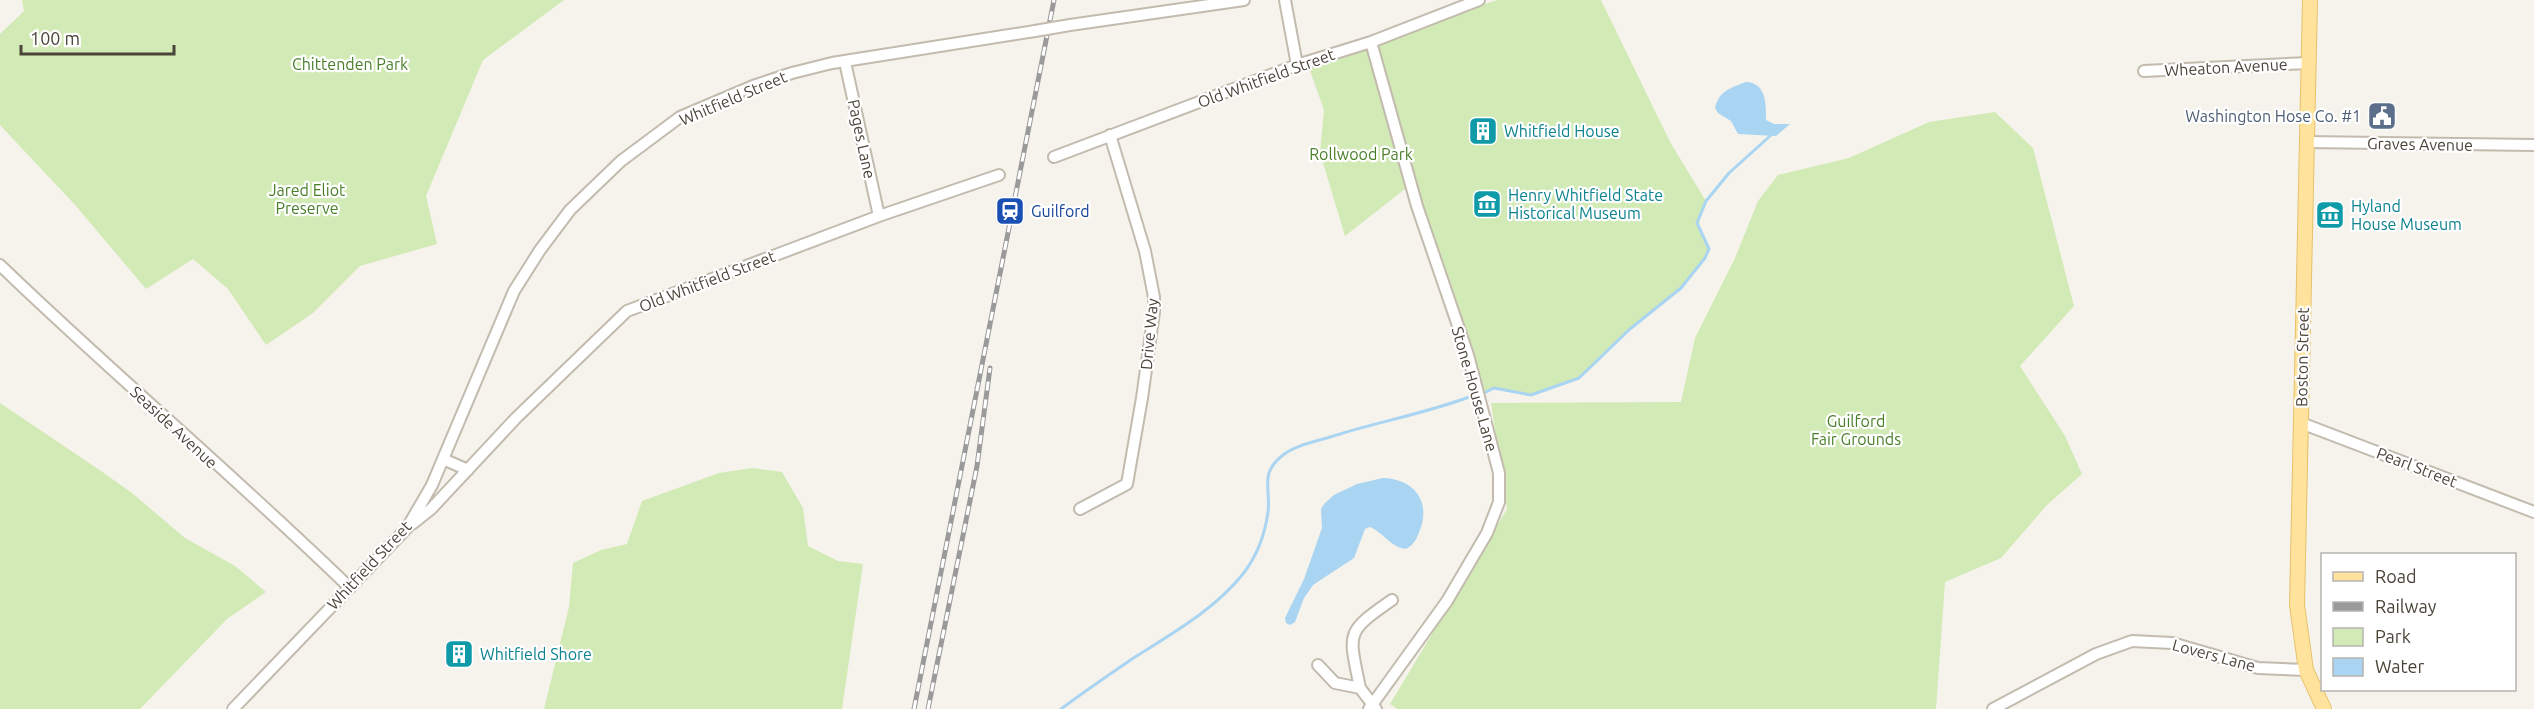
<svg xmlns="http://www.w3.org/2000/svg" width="2534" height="709" viewBox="0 0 2534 709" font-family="Ubuntu,sans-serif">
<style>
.green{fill:#d2eab5}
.water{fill:#a9d4f2}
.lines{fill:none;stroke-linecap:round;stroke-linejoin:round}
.stream{stroke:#a9d4f2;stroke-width:3}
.minor-casing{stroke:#c2bbae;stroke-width:14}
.major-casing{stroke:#e6c16a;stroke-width:16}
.minor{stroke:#fff;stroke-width:10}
.major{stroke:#ffe39c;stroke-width:14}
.rail-casing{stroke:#9a9a9a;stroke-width:5}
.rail{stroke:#fff;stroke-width:3;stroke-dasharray:9;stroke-linecap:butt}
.minor-bridge-casing{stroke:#c2bbae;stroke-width:14;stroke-linecap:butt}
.minor-bridge{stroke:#fff;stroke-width:10}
.labels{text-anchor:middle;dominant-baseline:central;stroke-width:4.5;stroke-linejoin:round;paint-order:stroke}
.park-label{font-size:16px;fill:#4a7f2a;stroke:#fff}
.street-label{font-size:16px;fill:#4b4439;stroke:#fff}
.service-label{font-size:16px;fill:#4e5e75;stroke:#fff;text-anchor:end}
.culture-label{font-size:16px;fill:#0d838f;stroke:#fff;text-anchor:start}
.transit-label{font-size:16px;fill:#164399;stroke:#fff;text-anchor:start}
</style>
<rect width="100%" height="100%" fill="#f6f3ec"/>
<!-- green -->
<path class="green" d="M22,0H564L483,60L426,196L437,244L360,266L313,313L266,345L228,289L193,259L146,289L76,206L0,125V34L24,11Z
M1497,0H1601L1670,142L1706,201C1697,222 1697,228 1709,249L1705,258L1681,288L1630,329L1579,378L1531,395L1495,388L1478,394L1410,185L1345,236L1320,153L1324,110L1307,62Z
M1995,112L2033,148L2074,306L2020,366L2065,436L2082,474L2047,505L2001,558L1945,582L1936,709H1397L1390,704L1507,509L1491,403L1681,402L1695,338L1735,258L1758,201L1778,175L1849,158L1929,122Z
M0,403L101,471L132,493L185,538L235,566L266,592L227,619L140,709H0Z
M752,468L782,472L803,508L808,546L838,561L863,564L842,709H544L569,607L573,563L601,550L627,544L642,501L719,473Z"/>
<!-- water -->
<path class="water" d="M1746,82C1767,83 1766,105 1766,120L1774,124H1790L1776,136L1738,134L1731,121L1718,113L1715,108C1719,91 1730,88 1746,82Z
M1383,478C1414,479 1431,501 1420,530C1417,538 1414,545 1406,549C1390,547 1384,533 1370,527L1365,529L1354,558L1313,585L1304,598L1295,622L1290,625L1286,623L1285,618L1304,579L1322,528L1321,509L1325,503L1334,495L1357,484Z"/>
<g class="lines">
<!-- stream -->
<path class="stream" d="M1486,392L1494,388L1531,395L1579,378L1630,329L1681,288L1705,258L1709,249L1697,223L1706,201L1729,173L1770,136
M1061,709C1085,691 1110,674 1135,657C1173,633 1214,610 1243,574C1257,556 1265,534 1268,512C1271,487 1259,474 1283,455C1296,445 1314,442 1330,437C1376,422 1424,414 1469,397"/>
<!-- minor casing -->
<g class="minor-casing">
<path id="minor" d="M1285,0L1297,65
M1070,25L1244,0
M845,62L879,216
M2144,71L2308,63
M2306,142L2534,145
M1054,157L1297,65L1371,42L1479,0
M0,265C114,375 236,477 350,588
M2301,423L2534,512
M443,459L468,470
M1080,509L1127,484L1142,398L1154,312V297L1145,251L1110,135
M412,524L431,509L516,418L627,311L879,216L999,175
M1318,665L1335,683L1360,688L1376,709
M1360,688C1349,633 1344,633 1392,600
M233,709L407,528L432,485L514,291L540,250L570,210L621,161L680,117L753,86L792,73L832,63L1035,31
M1369,709L1447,601L1487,533L1499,502V473L1468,355L1417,206L1371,42
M1993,709L2096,654L2132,641L2172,643L2258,668L2306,670"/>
</g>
<!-- major casing -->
<g class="major-casing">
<path id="major" d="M2310,0L2297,605L2306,670L2324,709"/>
</g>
<!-- minor -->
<use href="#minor" class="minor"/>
<!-- major -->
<use href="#major" class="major"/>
<!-- rail casing -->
<g class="rail-casing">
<path id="rail" d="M914,709L1054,0
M928,709L977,466L990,368"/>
</g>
<!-- rail -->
<use href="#rail" class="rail"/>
<!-- minor-bridge casing -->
<g class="minor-bridge-casing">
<path id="minor-bridge" d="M1035,31L1070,25"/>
</g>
<!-- minor-bridge -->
<use href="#minor-bridge" class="minor-bridge"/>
</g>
<!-- icons -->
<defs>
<g id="civic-square" transform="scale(1.5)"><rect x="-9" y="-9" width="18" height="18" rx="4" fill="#5c6f8a" stroke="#fff"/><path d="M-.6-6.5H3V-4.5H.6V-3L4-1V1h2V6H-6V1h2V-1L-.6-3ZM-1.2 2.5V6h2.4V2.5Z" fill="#fff"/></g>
<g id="building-square" transform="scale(1.5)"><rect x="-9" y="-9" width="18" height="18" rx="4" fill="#0f9aa8" stroke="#fff"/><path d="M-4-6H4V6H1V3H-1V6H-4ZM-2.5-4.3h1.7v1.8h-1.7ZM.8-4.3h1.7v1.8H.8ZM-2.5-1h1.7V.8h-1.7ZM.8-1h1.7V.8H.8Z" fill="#fff"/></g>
<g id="museum-square" transform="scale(1.5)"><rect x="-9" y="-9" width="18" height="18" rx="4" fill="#0f9aa8" stroke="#fff"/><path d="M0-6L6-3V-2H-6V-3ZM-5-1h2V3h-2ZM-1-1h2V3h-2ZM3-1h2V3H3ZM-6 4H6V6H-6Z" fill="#fff"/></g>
<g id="station-square" transform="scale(1.5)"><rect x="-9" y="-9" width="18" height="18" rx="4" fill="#1a4fb4" stroke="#fff"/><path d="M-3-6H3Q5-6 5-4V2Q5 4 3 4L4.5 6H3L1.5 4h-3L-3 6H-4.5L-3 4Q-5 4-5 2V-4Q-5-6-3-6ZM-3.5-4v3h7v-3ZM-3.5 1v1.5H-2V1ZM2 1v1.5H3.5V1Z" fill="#fff"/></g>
</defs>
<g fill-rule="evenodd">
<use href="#civic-square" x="2382" y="116"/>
<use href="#building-square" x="1483" y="131"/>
<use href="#museum-square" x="1487" y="204"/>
<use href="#station-square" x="1010" y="211"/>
<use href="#museum-square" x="2330" y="215"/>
<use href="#building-square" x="459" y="654"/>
</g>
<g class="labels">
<!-- park labels -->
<g class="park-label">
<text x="350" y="64">Chittenden Park</text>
<text x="1361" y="154">Rollwood Park</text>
<text x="307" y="190">Jared Eliot<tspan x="307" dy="18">Preserve</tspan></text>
<text x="1856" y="421">Guilford<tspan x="1856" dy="18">Fair Grounds</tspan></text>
</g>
<!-- street labels -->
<g class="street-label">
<text transform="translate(2226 67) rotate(-3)">Wheaton Avenue</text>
<text transform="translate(1266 78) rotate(-20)">Old Whitfield Street</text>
<text transform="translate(733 98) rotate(-23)">Whitfield Street</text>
<text transform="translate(862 139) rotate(78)">Pages Lane</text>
<text transform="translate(2420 144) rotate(1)">Graves Avenue</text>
<text transform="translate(707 281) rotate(-21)">Old Whitfield Street</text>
<text transform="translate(1149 334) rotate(-85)">Drive Way</text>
<text transform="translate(2302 357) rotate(-89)">Boston Street</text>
<text transform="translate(1475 389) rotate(74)">Stone House Lane</text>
<text transform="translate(174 427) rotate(43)">Seaside Avenue</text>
<text transform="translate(2417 467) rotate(21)">Pearl Street</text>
<text transform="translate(369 565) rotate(-47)">Whitfield Street</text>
<text transform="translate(2214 655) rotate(15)">Lovers Lane</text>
</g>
<!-- service labels -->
<g class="service-label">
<text x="2361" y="116">Washington Hose Co. #1</text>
</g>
<!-- culture labels -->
<g class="culture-label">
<text x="1504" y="131">Whitfield House</text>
<text x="1508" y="195">Henry Whitfield State<tspan x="1508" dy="18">Historical Museum</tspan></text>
<text x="2351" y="206">Hyland<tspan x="2351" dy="18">House Museum</tspan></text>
<text x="480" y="654">Whitfield Shore</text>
</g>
<!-- transit labels -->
<g class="transit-label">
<text x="1031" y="211">Guilford</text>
</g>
</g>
<!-- legend -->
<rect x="2321" y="553" width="195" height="138" fill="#ffffff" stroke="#b7b4b0" stroke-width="1.5"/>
<rect x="2333" y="572" width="30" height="9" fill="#ffe39c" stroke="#b7b4b0" stroke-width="1.5"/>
<text x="2375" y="583" font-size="18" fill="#4b4439">Road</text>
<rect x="2333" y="602" width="30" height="9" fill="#9a9a9a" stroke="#b7b4b0" stroke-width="1.5"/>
<text x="2375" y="613" font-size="18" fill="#4b4439">Railway</text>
<rect x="2333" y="628" width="30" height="18" fill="#d2eab5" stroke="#b7b4b0" stroke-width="1.5"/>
<text x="2375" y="643" font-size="18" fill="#4b4439">Park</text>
<rect x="2333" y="658" width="30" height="18" fill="#a9d4f2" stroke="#b7b4b0" stroke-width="1.5"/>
<text x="2375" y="673" font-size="18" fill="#4b4439">Water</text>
<!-- scale -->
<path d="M21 45v9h153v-9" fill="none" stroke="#4b4439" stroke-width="3"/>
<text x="30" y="45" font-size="18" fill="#4b4439" stroke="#ffffff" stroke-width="4.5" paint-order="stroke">100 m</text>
</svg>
